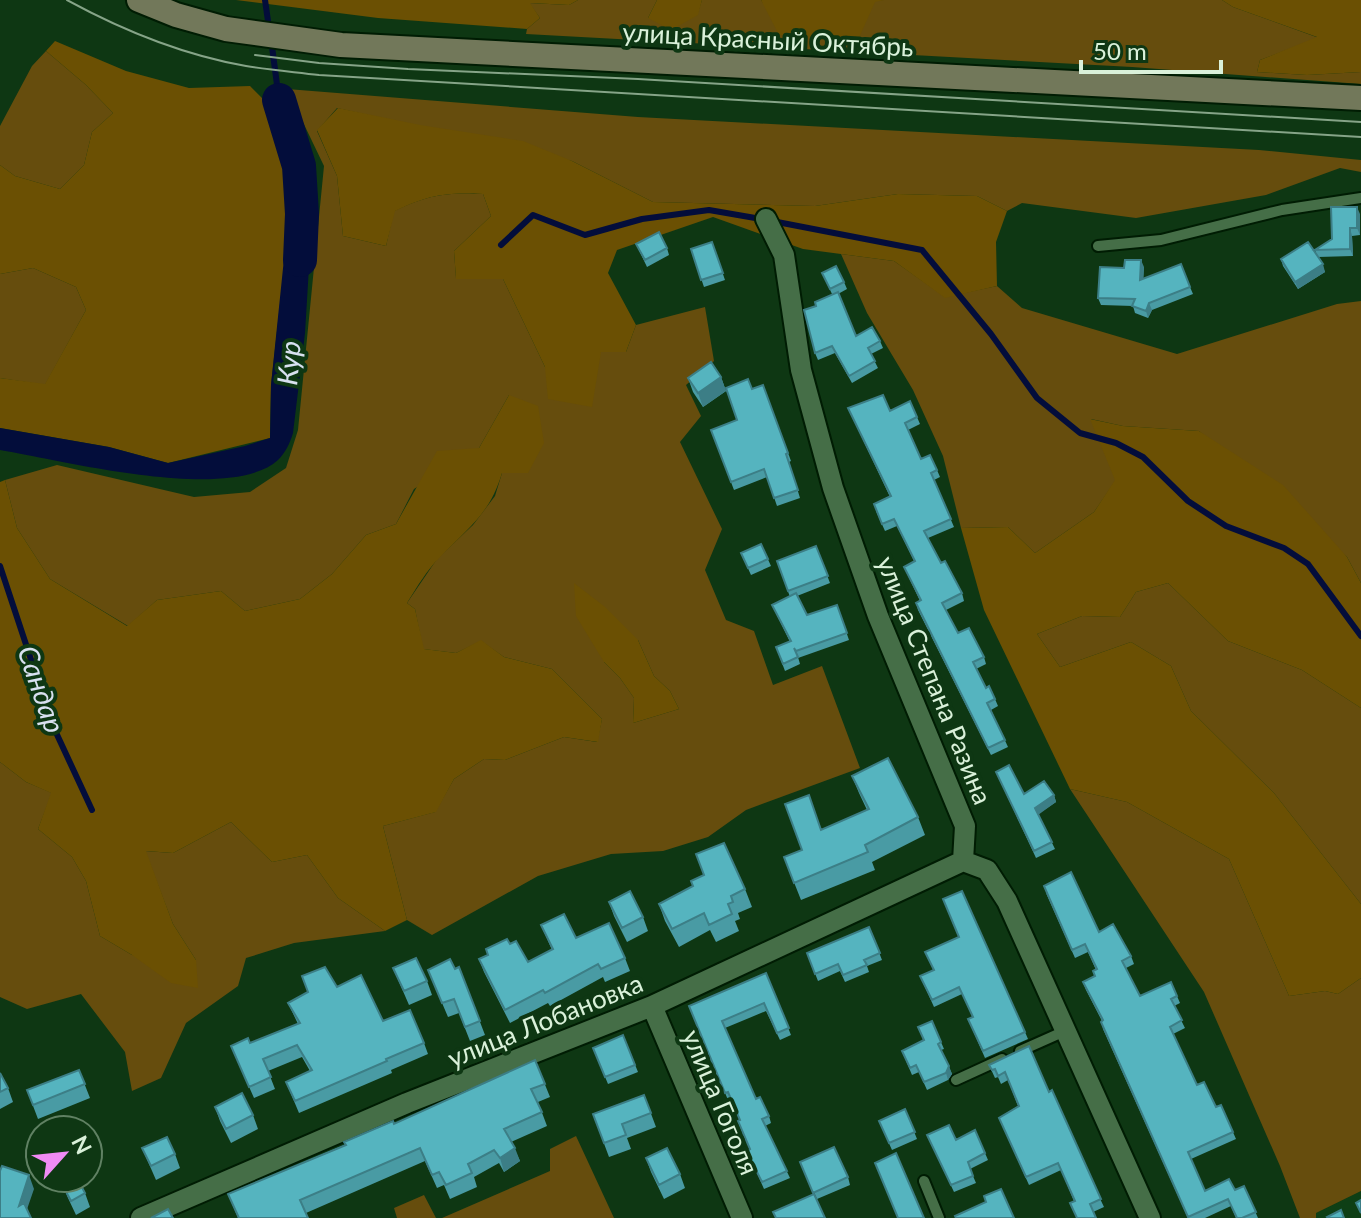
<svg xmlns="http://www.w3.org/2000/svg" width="1361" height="1218" viewBox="0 0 1361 1218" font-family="Lato,sans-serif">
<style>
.built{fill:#0e3f15}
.green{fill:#664d0d;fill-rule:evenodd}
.forest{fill:#6b5003}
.water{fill:#030d3b}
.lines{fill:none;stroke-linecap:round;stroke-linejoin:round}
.stream{stroke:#030d3b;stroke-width:6}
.river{stroke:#030d3b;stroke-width:34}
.lane-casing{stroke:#001c03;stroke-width:14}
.street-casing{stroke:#001c03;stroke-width:24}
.secondary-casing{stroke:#001c03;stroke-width:28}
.lane{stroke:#456e47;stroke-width:10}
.street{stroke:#456e47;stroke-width:20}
.secondary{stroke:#72785a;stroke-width:24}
.tram{stroke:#86a488;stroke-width:2}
.wall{fill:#499ba4}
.shaded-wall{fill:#3c7e86}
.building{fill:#55b4bf;stroke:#3c7e86;stroke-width:2}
.labels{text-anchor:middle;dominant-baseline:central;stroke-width:8;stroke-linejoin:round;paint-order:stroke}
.street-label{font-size:26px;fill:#daf1da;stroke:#0e3713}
.water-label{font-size:28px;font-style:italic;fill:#d8e0f0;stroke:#0e3713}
</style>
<rect width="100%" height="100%" fill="#0e3713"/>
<!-- built -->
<path class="built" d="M1361,1191V1218H1316V1213Z"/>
<!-- green -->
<path class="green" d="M578,0H657L648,18L697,15L702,0H761L764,4L884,0H1222L1233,7L1319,38L1260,60L1257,72L1307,75L1361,72V84L1132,67L526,34L527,29L540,18L529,3L569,5Z
M46,51L86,85L113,113L92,132L84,165L60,189L15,176L0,165V126L32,66Z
M287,89L638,117L1259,150L1361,160V172L1340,168L1266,195L1136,218L1022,203L1007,211L977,196L898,194L815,206L653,202L572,161L337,108L317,131L337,176L343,236L386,246L394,211C428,195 446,192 483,194L491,216L454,251L456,278L503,279L545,367L601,352H626L636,325L705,307L714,361L686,385L701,416L680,442L722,529L705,570L726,620L754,631L773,685L822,666L860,768L746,810L708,837L663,851L611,854L538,876L432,935L407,920L383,826L435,812L454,779L484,759L505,760L564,737L597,742L602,719L552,669L504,657L481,641L456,653L423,649L415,609L407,603L437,559L473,525L495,496L502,473L509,395L479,448L414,489L396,524L366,535L332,574L300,599L245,611L221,591L157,600L128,626L50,579L17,528L5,480L57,465L194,497L250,492L286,468L298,430L324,166ZM638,640L654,676L670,691L679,709L633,723L634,698L620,678L604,662Z
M841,254L894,261L945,297L997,286L1022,308L1177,354L1337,304L1361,301V583L1347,557L1199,431L1123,426L1091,419L1116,480L1094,512L1035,553L1008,527L961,528L943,456L913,390L867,313Z
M33,268L76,287L86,310L45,385L0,378V274Z
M1168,583L1228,641L1302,670L1361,708V904L1274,793L1191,711L1171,666L1131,642L1060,667L1037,634L1082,616L1120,617L1136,592Z
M0,762L26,782L52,793L38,829L72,857L86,881L100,936L132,955L196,960L173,924L145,851L173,853L231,822L272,862L307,855L338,898L385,931L294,943L246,958L238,986L186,1023L161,1078L132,1091L125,1052L81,994L27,1009L0,997Z
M1070,789L1127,802L1229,859L1289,996L1325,991L1338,994L1361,978V1191L1316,1213V1218H1300L1280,1166L1204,992Z
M576,1136L614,1218H442L550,1171V1149Z
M424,1195L436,1218H397L394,1208Z"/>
<!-- forest -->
<path class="forest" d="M236,0H578L569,5L530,3L540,18L527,29L378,18Z
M657,0H702L698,15L671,30L648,18Z
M761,0H884L875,2L858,40L779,35Z
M1222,0H1361V72L1307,75L1257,72L1260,60L1317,37L1233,7Z
M55,41L126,71L189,88L250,86L266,102L288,171V232L271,385L270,438L168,463L109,447L0,428V378L45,384L86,310L76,287L33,268L0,274V165L15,176L60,189L84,165L92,132L113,113L86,85L46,51Z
M338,108L420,125L523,141L572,161L653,202L815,206L898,194L977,196L1007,211L996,242L997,286L945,298L894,261L803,249L713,217L617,250L608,273L636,325L626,352H601L592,407L548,399L545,367L503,279H456L454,251L491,216L483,194C446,192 428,195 395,211L386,246L343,236L337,176L317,130Z
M509,395L538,406L544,443L528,473H502C490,514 468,528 440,557C427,570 417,587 407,603L415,609L424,649L456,653L481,640L504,657L552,669L602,719L598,742L564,737L505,760L484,759L454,779L436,812L383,826L407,920L385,931L338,898L307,855L272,862L231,822L173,853L146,851L173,924L196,960L198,988L171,983L132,955L100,936L86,881L72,857L38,829L51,793L26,782L0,762V482L5,480L17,528L50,579L127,626L157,600L221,591L245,611L300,599L332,574L366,535L396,524L437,451L479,448Z
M1090,419L1123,426L1199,431L1283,485L1347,557L1361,583V708L1302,670L1228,641L1168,583L1136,592L1120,617L1082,616L1037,634L1060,667L1131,642L1171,666L1191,711L1274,793L1361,904V978L1338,994L1325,991L1289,996L1229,859L1127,802L1070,789L984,610L961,528L1008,527L1035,553L1094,512L1115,480Z
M574,583L605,607L638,640L654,676L670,691L679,709L633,723L634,698L620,678L604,662L576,616Z"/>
<!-- water -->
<path class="water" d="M289,210L312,217L305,333L293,433C290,443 286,452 278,460C230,504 61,460 0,450V428L109,447L168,463L245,446L270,438L271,385Z"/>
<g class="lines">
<!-- stream -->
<path class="stream" d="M265,0L269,28
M271,39L279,100
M772,221L922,250L991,334L1037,398L1080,433L1116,443L1143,457L1188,501L1226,526L1284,548L1308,564L1361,636
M501,245L533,215L585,235L642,219L709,210L761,219
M0,566L53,726L92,810"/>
<!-- river -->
<path class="river" d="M279,100L299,166L302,214L300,260"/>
<!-- lane casing -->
<g class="lane-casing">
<path id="lane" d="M1098,246L1161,240L1282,210L1361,198
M1020,1051L1065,1031
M956,1080L1002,1059
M924,1181L939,1218"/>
</g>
<!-- street casing -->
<g class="street-casing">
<path id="street" d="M766,219L784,255L801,370L833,488L878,616L965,826L963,861L987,870L1007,901L1150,1218
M652,1006L742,1218
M141,1218L407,1103L652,1006L963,861"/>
</g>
<!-- secondary casing -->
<g class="secondary-casing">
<path id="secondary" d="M139,0L176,15L226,29L341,45L1361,98"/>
</g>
<!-- lane -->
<use href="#lane" class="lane"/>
<!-- street -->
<use href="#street" class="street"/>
<!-- secondary -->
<use href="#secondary" class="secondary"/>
<!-- tram -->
<path class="tram" d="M67,0C122,30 184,55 246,66C270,70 295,72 319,75L1361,137
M255,55L319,63L408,69L638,79L1361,122"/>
</g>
<!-- wall -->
<path class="wall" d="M1360,214V235L1352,236L1353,256L1318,257L1325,272L1298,289L1283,266L1281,259L1317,256L1315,250L1332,239Z
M712,242L725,280L704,287L691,249Z
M636,244L667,248L669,255L647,267Z
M1144,267L1143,279L1190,287L1193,294L1152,310L1148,318L1135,313L1133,306L1101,305L1098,298L1124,268Z
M822,273L844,282L847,289L838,294L856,336L880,341L883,348L871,354L878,368L852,383L835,353L818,360L815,353L816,306L832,294Z
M721,377L726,391L703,407L693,392L688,378Z
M763,385L791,461L789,462L800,498L777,506L767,477L734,490L711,430L737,420L752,389Z
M848,408L890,411L917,417L920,424L908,430L921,459L937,470L940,477L934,480L954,527L928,538L941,563L962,593L964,601L946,610L958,633L984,657L986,664L976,669L986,688L995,699L998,706L991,710L1008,747L991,755L918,610L916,603L920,601L904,567L914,561L897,526L885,531L876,511L890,497Z
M761,544L771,566L751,575L741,553Z
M816,546L830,583L797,596L807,615L837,605L849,640L798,658V657L800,664L785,671L776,647L790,642L772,605L790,597L777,561Z
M996,772L1024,794L1054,795L1056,802L1038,814L1055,849L1036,858Z
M852,776L918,817L925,835L872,862L875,870L801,900L784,857L802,850L821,830L867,810L859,793Z
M693,886L745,889L752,907L738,913L740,919L735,921L739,931L716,942L710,930L679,947L665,921L659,904Z
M1046,893L1131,956L1134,964L1126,968L1140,996H1177L1180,1003L1174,1006L1185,1028L1173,1034L1197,1085L1216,1107L1221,1105L1236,1139L1191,1159L1205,1191L1235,1190L1244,1186L1258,1218H1236L1231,1206L1205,1218H1188L1103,1029L1102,1021L1086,990L1083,982L1095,976L1096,970L1088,952L1075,958Z
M609,902L643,917L648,931L627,942L614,916Z
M541,925L625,958L630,971L605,982L603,977L550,1006L548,1003L510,1023L484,972L479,959L510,944L528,962L552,950Z
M869,927L882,960L867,966L869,972L845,982L840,971L818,981L807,953Z
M459,967L485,1035L470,1041L459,1013L448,1017L428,970L455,969Z
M393,968L427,981L432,995L409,1005Z
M933,970L1025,1032L1028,1039L985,1058L971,1026L968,1019L973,1017L962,994L934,1007L920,976Z
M766,973L791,1035L780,1040L766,1011L725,1028L756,1099L769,1116L771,1123L765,1126L790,1178L764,1189L756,1171L754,1172L747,1159L745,1152L750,1149L740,1120L731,1099L728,1100L689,1006Z
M337,987L383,1021L424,1043L428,1054L391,1070L392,1073L299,1113L286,1082L310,1071L302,1057L268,1071L275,1089L254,1098L231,1046L250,1043L298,1024L288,1003Z
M932,1021L944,1049L941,1050L952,1074L948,1080L927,1090L919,1072L912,1075L902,1051L924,1041Z
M623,1035L638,1072L608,1084L593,1048Z
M535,1060L550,1097L538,1102L547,1126L511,1142L520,1161L504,1172L499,1163L474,1177L477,1187L450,1199L444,1185L437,1188L425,1161L306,1213L308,1218H238L228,1194L394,1124Z
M989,1065L1049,1092L1104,1207L1093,1212L1074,1201L1061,1170L1029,1185L999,1118L1018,1106L1008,1080L1001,1084L998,1077L995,1078Z
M79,1070L90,1098L38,1119L27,1090Z
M0,1073L8,1088L13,1102L0,1109Z
M644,1095L656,1127L627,1138L631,1149L609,1157L593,1114Z
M215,1107L253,1115L258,1129L231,1143L220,1121Z
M905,1109L917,1139L892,1150L882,1128Z
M975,1130L988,1160L970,1169L976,1183L954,1192L927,1135L956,1140Z
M142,1148L175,1154L180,1168L156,1180Z
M646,1158L680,1174L685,1188L664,1199L651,1172Z
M800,1162L848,1177L850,1185L817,1199Z
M62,1184L85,1193L90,1207L76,1215L68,1198Z"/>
<!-- shaded-wall -->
<path class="shaded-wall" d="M1357,207L1360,214V235L1357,228Z
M1350,228L1352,236L1353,256L1350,249Z
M1141,260L1144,267L1143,288L1140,280Z
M1323,264L1325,272L1298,289L1295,282Z
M1149,303L1152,310L1148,318L1146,311Z
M721,377L726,391L703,407L698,393Z
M1054,795L1056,802L1038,815L1035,808Z
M949,1066L952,1074L948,1080L946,1073Z
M515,1148L520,1161L504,1172L500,1158Z
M29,1175L34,1189L24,1218L19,1206Z"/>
<!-- building -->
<path class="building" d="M1331,207H1357V228H1350V249L1315,250L1332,239Z
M659,232L667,248L645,260L636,244Z
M712,242L723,273L701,280L691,249Z
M1308,242L1323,264L1295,282L1281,259Z
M1125,260H1141L1140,280L1181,264L1190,287L1149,303L1146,311L1132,306L1135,299L1098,298L1100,267L1124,268Z
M836,266L844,282L830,289L822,273Z
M838,292L856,336L872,327L880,341L868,348L875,361L849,376L832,346L815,353L804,310L816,306L815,302Z
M711,362L721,377L698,393L688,378Z
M748,379L752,389L763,385L788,453L786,454L798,490L774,498L764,469L731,482L711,430L737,420L726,388Z
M883,395L890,411L910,401L917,417L905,423L921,459L930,455L937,470L931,473L951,519L924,531L941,563L945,561L962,593L942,603L958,633L969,628L984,657L973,662L986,688L989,686L995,699L987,703L1005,740L988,748L916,603L921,600L904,567L915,561L894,519L882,524L874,504L891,496L848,408Z
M761,544L768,559L748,568L741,553Z
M816,546L828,576L788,591L777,561Z
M796,593L807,615L837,605L847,633L796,651L794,648L798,657L783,664L776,647L791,641L772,605Z
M888,758L918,817L865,845L868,852L794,883L784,857L802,850L785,804L809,795L821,830L869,809L852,776Z
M1009,765L1024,794L1044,781L1054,795L1035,808L1052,842L1034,851L996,772Z
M724,843L745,889L731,896L733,902L728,904L732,914L709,925L704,913L672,929L659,904L693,886L691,881L704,875L696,854Z
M1071,872L1099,932L1113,924L1131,956L1122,961L1140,996L1171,982L1177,996L1171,999L1182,1020L1170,1027L1197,1085L1204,1082L1216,1107L1221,1105L1233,1132L1188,1152L1205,1191L1229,1179L1235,1190L1244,1186L1256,1212L1242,1218H1237L1228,1199L1188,1217L1101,1022L1103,1020L1083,982L1095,976L1093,971L1097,969L1085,944L1072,950L1044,886Z
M630,891L643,917L622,928L609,902Z
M962,891L1025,1032L983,1051L968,1019L973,1017L959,987L932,1000L920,976L934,970L925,952L959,937L943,899Z
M564,914L576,938L609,923L625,958L601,969L598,964L545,993L543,990L505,1010L479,959L488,955L486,949L507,939L510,944L516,941L528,962L553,949L541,925Z
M869,927L880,953L864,960L867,965L843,975L838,964L815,974L807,953Z
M416,958L427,981L404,991L393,968Z
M450,959L455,969L459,967L480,1021L465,1027L454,999L442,1003L428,970Z
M325,967L337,987L361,975L383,1021L410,1010L424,1043L386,1059L387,1061L295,1101L286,1082L312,1070L297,1045L263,1059L271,1077L249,1087L231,1046L248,1038L250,1043L300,1023L288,1003L308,992L302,976Z
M766,973L789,1028L777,1033L764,1003L722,1021L756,1099L760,1097L769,1116L762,1119L787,1171L762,1182L753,1164L751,1165L745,1152L750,1149L738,1121L740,1120L728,1092L725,1093L689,1006Z
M932,1021L941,1042L938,1044L949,1066L946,1073L924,1082L916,1065L910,1068L902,1051L924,1040L918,1027Z
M623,1035L635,1065L605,1077L593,1048Z
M1029,1046L1049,1092L1052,1090L1101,1199L1090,1204L1096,1218H1077L1070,1203L1075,1201L1058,1163L1026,1177L999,1118L1019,1106L1005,1072L998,1076L995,1069L992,1070L989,1065Z
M535,1060L545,1084L531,1089L542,1112L504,1129L515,1148L500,1158L494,1150L468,1164L472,1173L446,1185L439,1172L432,1175L420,1148L300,1200L308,1218H239L228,1194L346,1145L344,1142L393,1121L394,1124Z
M79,1070L85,1084L33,1105L27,1090Z
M0,1073L8,1088L0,1092Z
M242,1093L253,1115L226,1129L215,1107Z
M644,1095L651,1113L622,1124L626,1135L604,1143L593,1114Z
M905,1109L915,1132L889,1143L879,1121Z
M949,1125L956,1140L975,1130L985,1153L968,1162L973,1176L951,1185L927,1135Z
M167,1137L175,1154L151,1166L142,1148Z
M834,1147L848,1177L813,1193L800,1162Z
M667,1148L680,1174L659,1185L646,1158Z
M896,1153L924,1218H898L875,1163Z
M2,1166L29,1175L19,1206L24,1203L31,1218H0V1171Z
M73,1178H77L85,1193L71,1201L62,1184Z
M1001,1189L1014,1218H956L955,1216L986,1202L984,1196Z
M814,1194L825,1218H776L773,1212Z
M1361,1200V1213L1356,1203Z
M168,1209L173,1218H151Z
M1341,1210L1344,1218H1328L1327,1217Z"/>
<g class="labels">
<!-- street labels -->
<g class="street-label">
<text transform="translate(768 39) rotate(3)">улица Красный Октябрь</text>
<text transform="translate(935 680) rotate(68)">улица Степана Разина</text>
<text transform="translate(545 1020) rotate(-22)">улица Лобановка</text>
<text transform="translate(721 1102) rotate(67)">улица Гоголя</text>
</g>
<!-- water labels -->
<g class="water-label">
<text transform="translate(288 363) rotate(-85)">Кур</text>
<text transform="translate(42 689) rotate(71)">Сандар</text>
</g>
</g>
<!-- north arrow -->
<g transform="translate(64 1154) rotate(63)"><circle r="38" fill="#0e3713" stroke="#608163" stroke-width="2"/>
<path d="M0-6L14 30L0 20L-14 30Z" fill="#f08bf5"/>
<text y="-12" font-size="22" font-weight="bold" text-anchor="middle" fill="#daf1da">N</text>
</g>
<!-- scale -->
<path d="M1081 60v12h140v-12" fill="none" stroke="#daf1da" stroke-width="4"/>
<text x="1093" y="60" font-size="24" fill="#daf1da" stroke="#0e3713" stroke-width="6" paint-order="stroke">50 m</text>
</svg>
